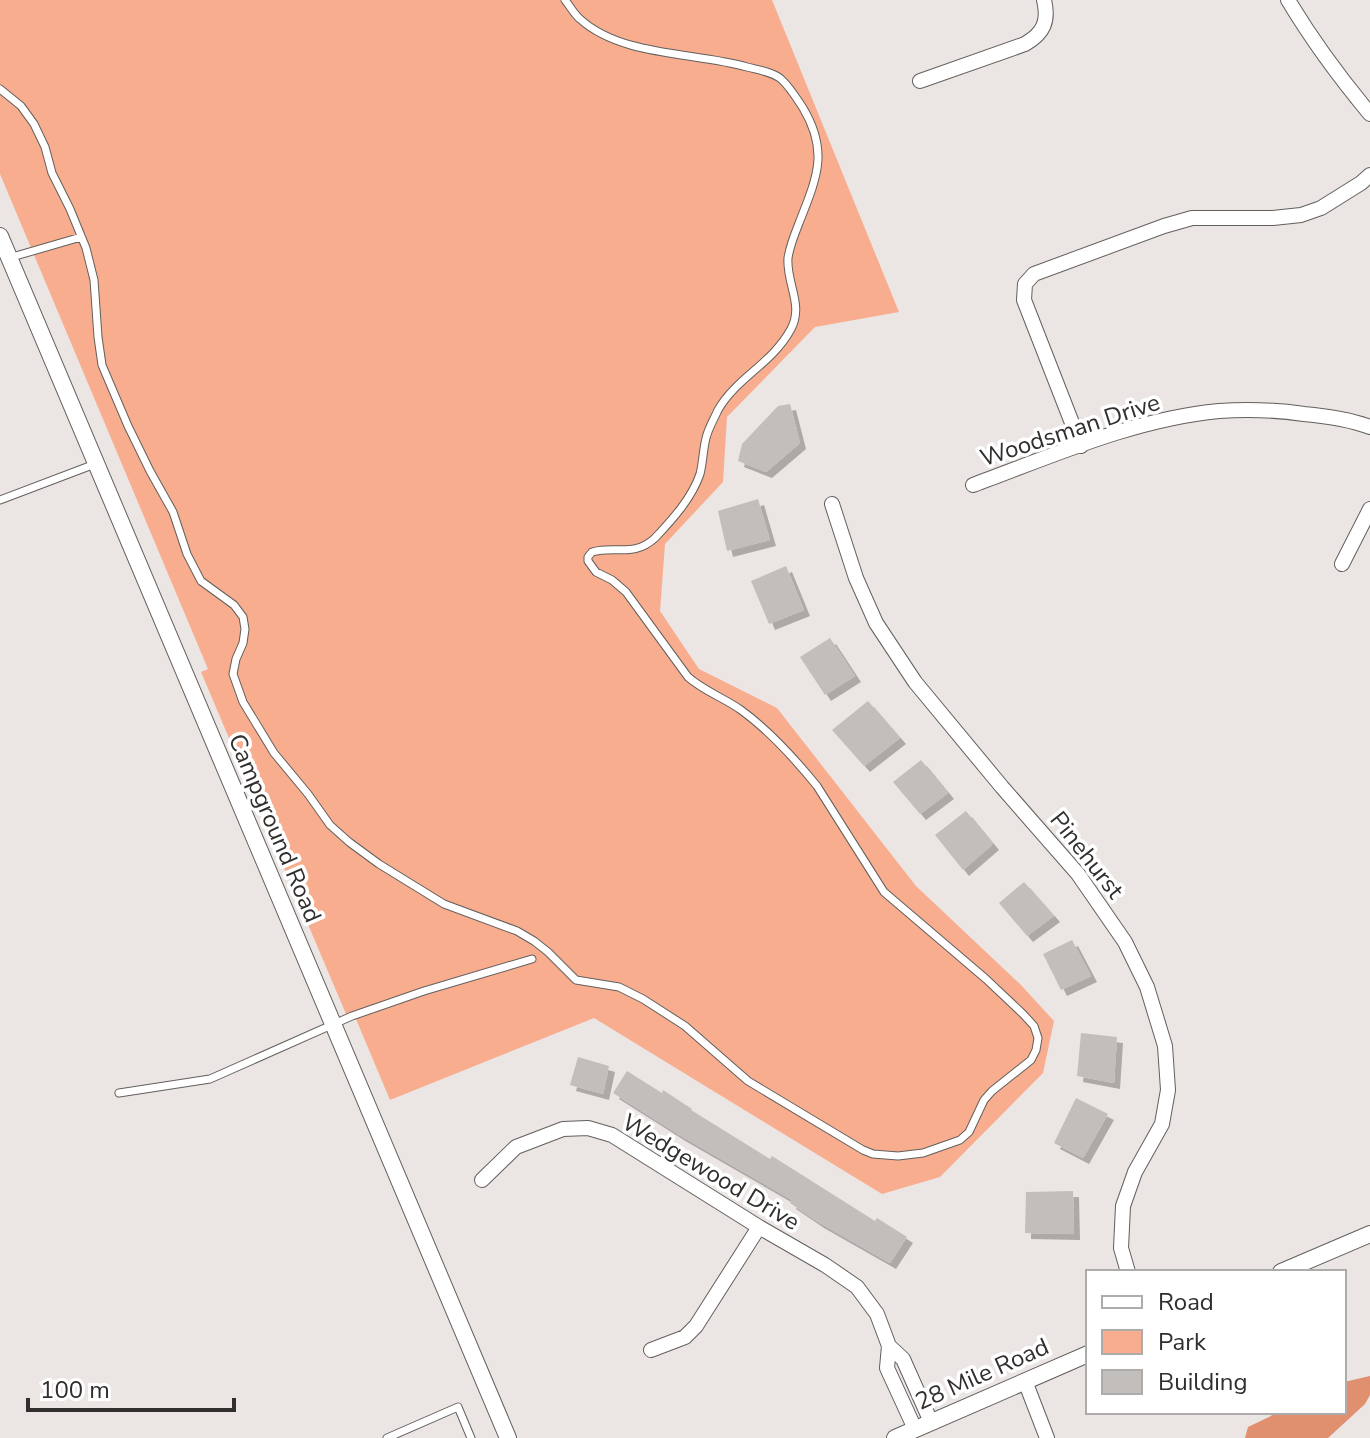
<svg xmlns="http://www.w3.org/2000/svg" width="1370" height="1438" viewBox="0 0 1370 1438" font-family="'Nunito Sans',sans-serif">
<style>
.green{fill:#f8ad8f}
.water{fill:#e08f6f}
.building{fill:#c2bebc;filter:url(#shadow)}
.lines{fill:none;stroke-linecap:round;stroke-linejoin:round}
.service-casing{stroke:#635f5d;stroke-width:9}
.minor-casing{stroke:#635f5d;stroke-width:16}
.tertiary-casing{stroke:#635f5d;stroke-width:18}
.service{stroke:#fff;stroke-width:7}
.minor{stroke:#fff;stroke-width:14}
.tertiary{stroke:#fff;stroke-width:16}
.labels{text-anchor:middle;dominant-baseline:central;stroke-width:7;stroke-linejoin:round;paint-order:stroke}
.street-label{font-size:24px;fill:#312f2e;stroke:#fff}
</style>
<defs>
<filter id="shadow"><feDropShadow dx="6" dy="6" stdDeviation="0" flood-color="#0004"/></filter>
</defs>
<rect width="100%" height="100%" fill="#ebe6e4"/>
<!-- green -->
<path class="green" d="M0,0H772L899,312L815,327L727,417L723,482L665,544L660,611L699,669L777,708L916,886L1021,985L1054,1021L1043,1073L940,1177L882,1194L594,1018L390,1100L353,1012L346,1014L201,672L208,669L0,174Z"/>
<!-- water -->
<path class="water" d="M1370,1376V1395L1365,1404L1328,1438H1245L1248,1427L1279,1412H1344V1382Z"/>
<!-- building -->
<path class="building" d="M790,404L800,443L766,472L738,461L742,444L778,406Z
M758,499L770,540L727,551L718,511Z
M786,566L804,610L769,624L751,581Z
M830,638L855,676L825,695L800,657Z
M868,701L900,738L864,766L832,730Z
M921,760L948,793L920,814L893,782Z
M966,811L993,844L963,870L935,835Z
M1024,882L1054,916L1027,936L999,903Z
M1072,940L1091,976L1061,990L1043,954Z
M1081,1033L1117,1037L1114,1083L1077,1076Z
M578,1057L609,1066L603,1094L570,1085Z
M627,1071L662,1093L663,1090L692,1109L691,1110L770,1159L772,1156L875,1221L877,1218L907,1237L890,1263L818,1222L790,1203L792,1200L681,1136L613,1093Z
M1076,1098L1108,1114L1083,1158L1054,1143Z
M1073,1191L1074,1234L1025,1233L1026,1192Z"/>
<g class="lines">
<!-- service casing -->
<g class="service-casing">
<path id="service" d="M0,89L21,106L34,124L45,147L52,173L70,209L86,248L94,280L98,337L102,365L128,426L150,471L173,512L187,554L201,581L234,605L243,617L245,629L243,643L236,659L233,674L243,702L274,753L308,794L330,825L349,842L379,864L444,904L517,931L534,941L548,952L576,980L619,987L643,999L685,1026L748,1081L863,1150L873,1154L898,1156L923,1153L960,1140L969,1132L984,1100L992,1091L1031,1060L1036,1050L1038,1038L1034,1026L1023,1014L986,979L884,892L817,786C795,759 770,731 741,710C724,698 704,691 688,677L626,592L612,580L596,572L588,561V557L592,552C616,545 633,558 655,538C672,520 692,498 700,474C703,462 703,450 706,438C708,429 714,419 718,410C736,378 772,364 791,329C804,305 786,283 788,258C790,244 796,231 801,218C818,175 828,150 803,108C797,99 790,87 781,79C773,72 758,70 747,67C695,52 622,57 580,19C574,14 570,6 565,0
M12,257L81,237
M0,500L95,464
M119,1093L210,1079L352,1016L424,991L532,959
M387,1438L458,1407L471,1438"/>
</g>
<!-- minor casing -->
<g class="minor-casing">
<path id="minor" d="M1288,0C1312,40 1340,78 1370,114
M920,81L1025,44C1044,33 1049,21 1044,0
M1081,446L1024,300L1025,284L1034,274L1164,226L1192,218H1273L1301,215L1321,208L1361,183L1370,175
M973,485C1052,456 1134,419 1219,411C1247,409 1276,410 1304,414C1326,416 1349,419 1370,427
M832,504L856,578L876,623L915,682L1002,787L1078,874L1125,942L1147,987L1165,1046L1168,1090L1162,1124L1135,1172L1123,1206L1121,1248L1128,1272
M1342,564L1370,509
M482,1180L516,1147L563,1129L588,1128L612,1135L759,1227L825,1265L857,1287L877,1314L889,1346L903,1359L931,1422
M889,1346L887,1368L915,1429
M651,1350L685,1337L696,1326L759,1227
M1025,1381L1047,1438"/>
</g>
<!-- tertiary casing -->
<g class="tertiary-casing">
<path id="tertiary" d="M0,236L508,1438
M1281,1272L1370,1234
M895,1438L1088,1354"/>
</g>
<!-- service -->
<use href="#service" class="service"/>
<!-- minor -->
<use href="#minor" class="minor"/>
<!-- tertiary -->
<use href="#tertiary" class="tertiary"/>
</g>
<g class="labels">
<!-- street labels -->
<g class="street-label">
<text transform="translate(1070 430) rotate(-18)">Woodsman Drive</text>
<text transform="translate(275 828) rotate(67)">Campground Road</text>
<text transform="translate(1087 855) rotate(52)">Pinehurst</text>
<text transform="translate(711 1172) rotate(31)">Wedgewood Drive</text>
<text transform="translate(982 1374) rotate(-24)">28 Mile Road</text>
</g>
</g>
<!-- legend -->
<rect x="1086" y="1270" width="260" height="144" fill="#ffffff" stroke="#adacab" stroke-width="2"/>
<rect x="1102" y="1296" width="40" height="12" fill="#ffffff" stroke="#adacab" stroke-width="2"/>
<text x="1158" y="1310" font-size="24" fill="#312f2e">Road</text>
<rect x="1102" y="1330" width="40" height="24" fill="#f8ad8f" stroke="#adacab" stroke-width="2"/>
<text x="1158" y="1350" font-size="24" fill="#312f2e">Park</text>
<rect x="1102" y="1370" width="40" height="24" fill="#c2bebc" stroke="#adacab" stroke-width="2"/>
<text x="1158" y="1390" font-size="24" fill="#312f2e">Building</text>
<!-- scale -->
<path d="M28 1398v12h206v-12" fill="none" stroke="#312f2e" stroke-width="4"/>
<text x="40" y="1398" font-size="24" fill="#312f2e" stroke="#ffffff" stroke-width="6" paint-order="stroke">100 m</text>
</svg>
